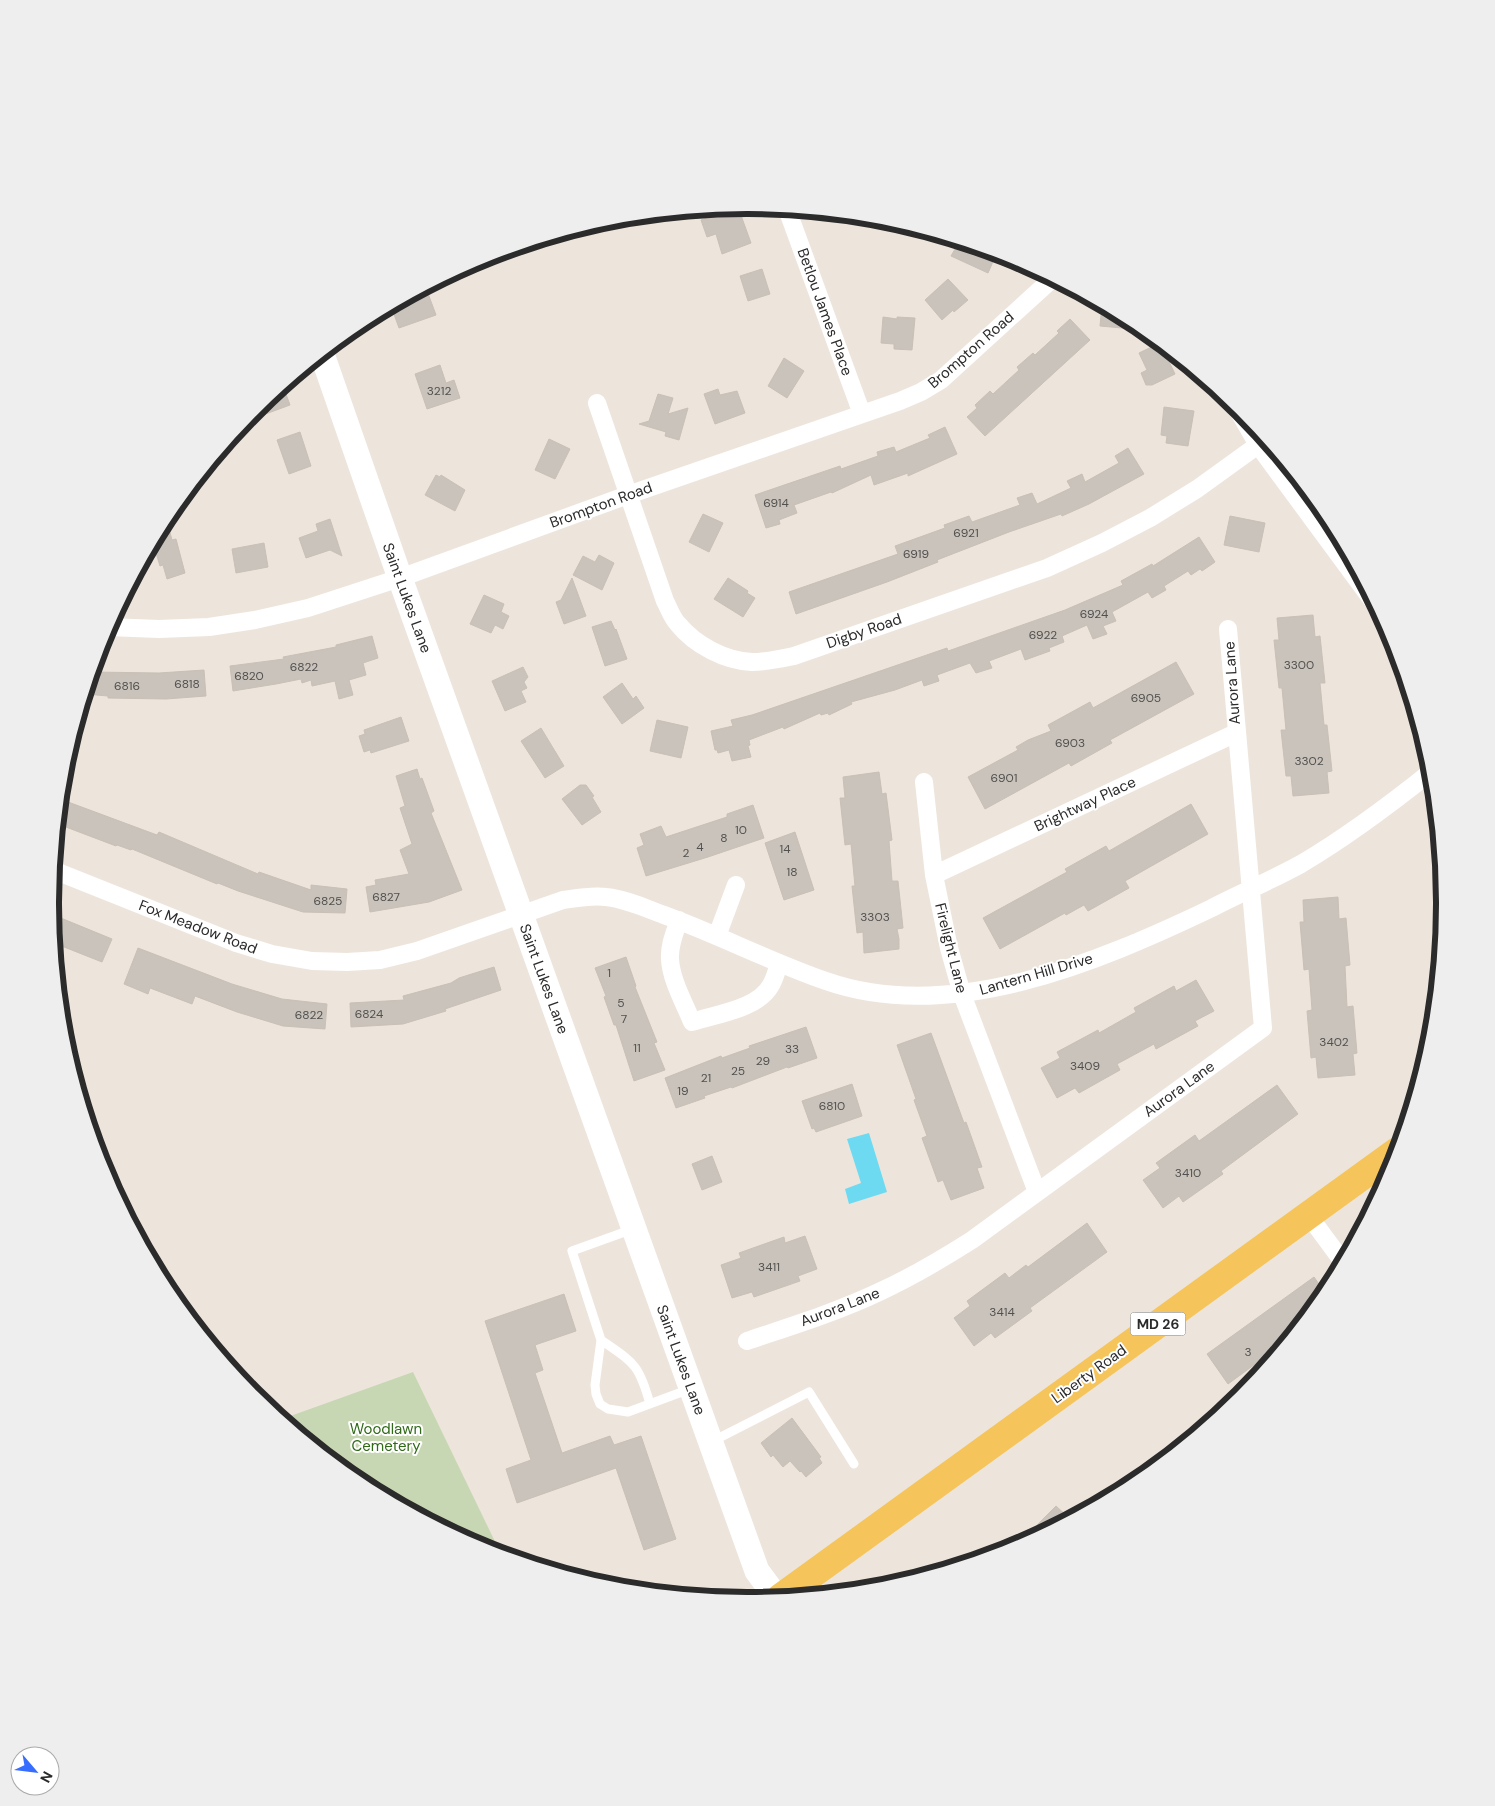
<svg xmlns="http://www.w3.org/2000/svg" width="1495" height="1806" viewBox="0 0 1495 1806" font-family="'DM Sans',sans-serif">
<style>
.cemetery{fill:#c8d7b3}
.water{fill:#6ddaf2}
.building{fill:#c9c3bb;stroke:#c9c0b6}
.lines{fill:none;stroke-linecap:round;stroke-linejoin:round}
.lane{stroke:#fff;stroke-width:9}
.street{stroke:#fff;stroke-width:18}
.secondary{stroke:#fff;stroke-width:25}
.primary{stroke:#f5c45a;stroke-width:28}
.labels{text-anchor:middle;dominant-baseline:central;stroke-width:4;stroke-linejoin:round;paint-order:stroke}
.number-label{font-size:12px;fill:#52514f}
.shield{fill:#fff;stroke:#6b6b6b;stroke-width:1}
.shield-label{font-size:14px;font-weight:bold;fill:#2b2b2b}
.street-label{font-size:15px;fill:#2b2b2b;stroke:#fff}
.park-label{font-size:15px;fill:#306a18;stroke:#fff}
.rim{fill:none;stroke:#2b2b2b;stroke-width:6}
</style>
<rect width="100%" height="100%" fill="#ede5dc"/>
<!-- cemetery -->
<path class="cemetery" d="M413,1372L501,1554L480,1547L360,1483L282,1419Z"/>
<!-- water -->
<path class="water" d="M869,1133L887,1192L849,1204L845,1189L861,1183L847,1139Z"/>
<!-- building -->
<path class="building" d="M738,207L751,243L722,254L716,234L707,237L701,220Z
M959,242L993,252L992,255L995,257L988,273L951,256Z
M762,269L770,294L748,301L740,276Z
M948,279L968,300L954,312L953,310L942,320L925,300Z
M426,288L436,315L399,328L391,306Z
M1102,305L1135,323L1144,330L1100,326Z
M883,317L897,319V317L915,318L912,350L894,349V344L881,343Z
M1070,319L1090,340L985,436L967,417L977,408L975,405L990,391L993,394L1019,370L1017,367L1033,353L1035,355L1059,333L1057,331Z
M1160,343L1175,374L1152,385H1146L1141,373L1147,370L1139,353Z
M784,358L804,371L787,398L768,386Z
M440,365L446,383L454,380L460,398L427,409L415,374Z
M283,386L290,405L244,422L254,410Z
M718,389L720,395L737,391L745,413L715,424L704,394Z
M658,394L673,398L668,414L688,408L679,440L665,436L666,432L639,424L649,421Z
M1164,407L1194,411L1188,446L1166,443L1167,436L1161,435Z
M945,427L957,454L908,476V473L874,485L871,475L832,493L831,492L794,505L797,513L779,520L780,524L766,528L755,495L840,466L841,469L878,456L877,452L894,447L896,452L930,438L928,435Z
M300,432L311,466L289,474L277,440Z
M549,439L570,449L555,479L535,470Z
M1128,448L1144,474L1089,504L1062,516L1061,514L1009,532L937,560L938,562L887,582L796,614L789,592L898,554L895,546L945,528L944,525L969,516L972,522L1020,505L1017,498L1032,493L1037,504L1071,488L1067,481L1082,474L1085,482L1119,463L1115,456Z
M436,475L440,477L441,475L465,490L455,511L425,495Z
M703,514L723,523L709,552L689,542Z
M1230,516L1265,523L1259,552L1224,545Z
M166,518L172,540L176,539L185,573L167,579L163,565L160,566L153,543Z
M330,519L342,556L330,550L306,558L299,538L318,531L316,524Z
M1199,537L1215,562L1202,571L1200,569L1191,575L1188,571L1164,586L1166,590L1152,598L1148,592L1112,612L1116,621L1103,626L1107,634L1093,639L1087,625L1062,636L1064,642L1049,648L1050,651L1025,660L1021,649L989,661L992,668L976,673L970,663L937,675L939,681L924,686L922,680L895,690L851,702L852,704L829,715L828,713L821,715L820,713L784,729L783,727L749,740L750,745L748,746L751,757L732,761L729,750L718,753L717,750H715L711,731L733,726L731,720L752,715L947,648L948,651L1065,610L1123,585L1121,581L1152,564L1153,566Z
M264,543L268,567L236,573L232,549Z
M599,555L614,563L602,590L573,575L583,556L595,562Z
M572,578L586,616L564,624L556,602L561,600Z
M728,578L748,591L747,593L755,598L743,617L714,599Z
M484,595L504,604L501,612L509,616L503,629L495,625L491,633L470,624Z
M1313,615L1315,637L1320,636L1325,683H1320L1324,725H1327L1332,771L1327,772L1329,793L1293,796L1291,776H1286L1281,730H1286L1282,688H1279L1274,640H1279L1277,618Z
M611,621L615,630L616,629L627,659L605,666L592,627Z
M372,636L378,658L363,663L366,675L349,680L353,695L339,699L335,681L312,686L311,680L302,683L301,679L276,684L233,691L230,666L284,659L283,657L336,647V645Z
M1176,662L1194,694L1110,740L1112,743L1071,766L1069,763L985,809L968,777L1018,750L1016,747L1028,740L1051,731L1048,725L1090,702L1093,708Z
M523,667L528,677L524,682L527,688L521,691L526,702L505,711L492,681Z
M204,670L206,696L166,699L108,698V696L85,694L92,672L159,673Z
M622,683L633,699L636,696L644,708L622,724L603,697Z
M401,717L409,741L371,753L370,750L364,752L359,736L365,734L364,730Z
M657,720L688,727L681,758L650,751Z
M541,728L564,766L545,778L521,741Z
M417,769L420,779L422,778L434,811L431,813L462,890L429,902L370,912L366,887L376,885L375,880L409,874L400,850L412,844L400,808L405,806L396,776Z
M879,772L882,794L886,793L892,840L889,841L892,881H898L903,928L897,929L899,939V949L864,953L863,932L857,933L852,886H855L851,844L845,845L840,798H845L843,777Z
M580,785H586L594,796L592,797L601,812L582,825L562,799Z
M60,799L157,835L159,832L258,874L259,872L311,890V885L347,889L345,913L303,912L238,891L218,883L217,884L132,849L131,850L117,845L116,846L58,824Z
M1191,804L1208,834L1125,881L1129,888L1088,911L1084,905L1066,915L1065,913L1000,949L983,918L1067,872L1065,869L1106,846L1109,851Z
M753,805L764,838L708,857L646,876L637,848L644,845L640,834L661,826L666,837L727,817V814Z
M795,832L814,890L784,900L765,843Z
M1338,897L1339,919L1346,918L1350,965L1345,966L1347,1007L1353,1006L1357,1053L1353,1054L1355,1075L1318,1078L1316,1057L1311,1058L1307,1011L1312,1010L1309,969L1304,970L1300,922H1304L1303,900Z
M51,914L112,939L102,962L54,943Z
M138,948L232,984L282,999L327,1004L325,1029L283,1026L237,1012L195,996L192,1004L150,988L148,994L124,984Z
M626,957L636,986L635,987L657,1042L654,1043L665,1070L634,1081L616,1025H614L604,997L606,996L595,968Z
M494,967L501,990L445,1009L446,1011L403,1024L351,1027L350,1003L404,1000L403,996L451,983L459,978Z
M1196,980L1214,1011L1195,1021L1198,1026L1156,1049L1154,1044L1117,1064L1120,1070L1079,1093L1075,1088L1057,1098L1041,1068L1060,1058L1057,1052L1098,1030L1099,1033L1136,1012L1134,1008L1174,986L1176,991Z
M806,1027L817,1058L788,1068L787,1067L732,1088L731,1087L704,1096L705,1098L676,1108L665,1078L721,1056L722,1058L750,1048L749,1046Z
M931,1033L964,1123L966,1122L982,1167L977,1168L984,1188L951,1200L943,1180L938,1182L922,1138L927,1136L914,1100L916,1099L897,1045Z
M852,1084L862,1116L816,1132L814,1128L812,1129L802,1101Z
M1277,1085L1298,1114L1221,1171L1223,1174L1183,1202L1179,1196L1163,1208L1143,1180L1160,1168L1156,1163L1195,1135L1199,1141Z
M712,1156L722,1182L702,1190L692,1164Z
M1087,1223L1107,1252L1030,1308L1032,1311L995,1338L991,1333L974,1346L954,1318L970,1306L967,1301L1005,1273L1009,1278L1026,1265L1028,1267Z
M805,1236L817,1269L798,1276L800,1281L754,1297L752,1292L732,1298L721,1265L741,1258L739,1253L784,1237L785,1243Z
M1314,1277L1325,1293L1284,1343L1228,1384L1207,1354Z
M564,1294L576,1331L535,1345L543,1370L535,1373L562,1453L610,1436L614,1445L641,1436L676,1539L644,1550L616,1468L517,1503L506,1469L531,1460L485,1321Z
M792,1418L821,1457L819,1458L822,1463L806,1477L801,1471L800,1472L790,1461L783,1467L773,1455L771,1457L761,1443Z
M1056,1506L1069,1518L1026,1541L1024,1538Z"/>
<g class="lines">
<!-- lane -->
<path class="lane" d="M1443,923C1436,915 1439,903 1444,894
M633,1229L572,1251L601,1340L595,1385L596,1394L600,1404L608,1409L628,1412L690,1389
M601,1340C634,1363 639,1364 650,1404
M713,1441L809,1392L854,1464"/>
<!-- street -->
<path class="street" d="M787,209L862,414
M597,403L665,601C669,608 672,618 678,624C695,645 725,661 752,662C766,662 780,659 794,656L1047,568L1102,543L1150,518L1197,489L1258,445
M1235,405L1258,445L1375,604
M108,627L159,629L209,627L255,620L308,608L400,578L628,495L900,401L921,392L941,380L1052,279
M924,782L934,875L949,948L962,994L1037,1192
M53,870L236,943L272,954L312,961L347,962L380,960L417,951L563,900C577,898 592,895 606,897C626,899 645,908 664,915C719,935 771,962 826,981C951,1025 1099,962 1212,908C1241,893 1272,880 1301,864C1345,838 1392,803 1432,771
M934,875L1236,733
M679,920C675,932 669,945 670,959C671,980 684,1002 692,1022C717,1014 758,1009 771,985C775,978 777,970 779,963
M717,936L736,885
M1309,1216L1343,1262
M747,1341C791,1326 837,1312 879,1292C912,1277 942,1259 972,1240L1263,1028L1228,629"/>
<!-- secondary -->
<path class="secondary" d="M322,354L400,578L757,1571L777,1598"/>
<!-- primary -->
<path class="primary" d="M781,1597L1397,1151"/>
</g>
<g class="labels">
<!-- number labels -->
<g class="number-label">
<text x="439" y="391">3212</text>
<text x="776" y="503">6914</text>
<text x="966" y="533">6921</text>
<text x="916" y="554">6919</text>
<text x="1094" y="614">6924</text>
<text x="1043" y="635">6922</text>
<text x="1299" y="665">3300</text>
<text x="304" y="667">6822</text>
<text x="249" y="676">6820</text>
<text x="187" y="684">6818</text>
<text x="127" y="686">6816</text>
<text x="1146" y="698">6905</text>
<text x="1070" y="743">6903</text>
<text x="1309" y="761">3302</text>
<text x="1004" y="778">6901</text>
<text x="741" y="830">10</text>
<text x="724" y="838">8</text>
<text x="700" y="847">4</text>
<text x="785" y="849">14</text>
<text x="686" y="853">2</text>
<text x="792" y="872">18</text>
<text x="386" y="897">6827</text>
<text x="328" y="901">6825</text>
<text x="875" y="917">3303</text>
<text x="609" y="973">1</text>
<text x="621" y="1003">5</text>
<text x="369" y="1014">6824</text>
<text x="309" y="1015">6822</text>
<text x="624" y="1019">7</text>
<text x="1334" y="1042">3402</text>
<text x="637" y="1048">11</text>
<text x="792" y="1049">33</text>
<text x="763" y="1061">29</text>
<text x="1085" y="1066">3409</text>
<text x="738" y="1071">25</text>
<text x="706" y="1078">21</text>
<text x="683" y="1091">19</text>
<text x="832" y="1106">6810</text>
<text x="1188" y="1173">3410</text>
<text x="769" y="1267">3411</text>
<text x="1002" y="1312">3414</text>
<text x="1248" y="1352">3</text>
</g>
<!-- shield labels -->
<rect class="shield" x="1130.5" y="1312.5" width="55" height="23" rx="4"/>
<g class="shield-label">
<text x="1158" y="1324">MD 26</text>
</g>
<!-- street labels -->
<g class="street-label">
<text transform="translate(825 312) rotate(70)">Betlou James Place</text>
<text transform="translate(971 350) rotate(-41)">Brompton Road</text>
<text transform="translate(601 505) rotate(-20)">Brompton Road</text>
<text transform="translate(407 598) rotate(70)">Saint Lukes Lane</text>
<text transform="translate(864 631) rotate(-19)">Digby Road</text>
<text transform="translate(1232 683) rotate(-94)">Aurora Lane</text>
<text transform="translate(1085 804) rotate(-25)">Brightway Place</text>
<text transform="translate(198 927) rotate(21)">Fox Meadow Road</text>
<text transform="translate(951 948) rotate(76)">Firelight Lane</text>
<text transform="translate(1036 974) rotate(-16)">Lantern Hill Drive</text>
<text transform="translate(544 979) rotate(70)">Saint Lukes Lane</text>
<text transform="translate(1179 1089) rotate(-36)">Aurora Lane</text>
<text transform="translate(840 1307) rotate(-21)">Aurora Lane</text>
<text transform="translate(681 1360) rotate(70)">Saint Lukes Lane</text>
<text transform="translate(1089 1374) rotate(-36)">Liberty Road</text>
</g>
<!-- park labels -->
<g class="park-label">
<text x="386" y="1429">Woodlawn<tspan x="386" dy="17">Cemetery</tspan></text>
</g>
</g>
<!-- crop -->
<path d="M0 0H1495V1806H0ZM747 214H748A688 688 0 0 1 1436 902V904A688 688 0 0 1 748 1592H747A688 688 0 0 1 59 904V902A688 688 0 0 1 747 214Z" fill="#eee" fill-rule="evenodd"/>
<path class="rim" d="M747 214H748A688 688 0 0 1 1436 902V904A688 688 0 0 1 748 1592H747A688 688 0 0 1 59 904V902A688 688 0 0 1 747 214Z"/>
<!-- north arrow -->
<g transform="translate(35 1771) rotate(118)"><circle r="24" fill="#ffffff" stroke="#aaaaaa"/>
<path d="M0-4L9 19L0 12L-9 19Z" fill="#386eff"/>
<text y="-8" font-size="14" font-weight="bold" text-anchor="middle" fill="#2b2b2b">N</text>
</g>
</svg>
